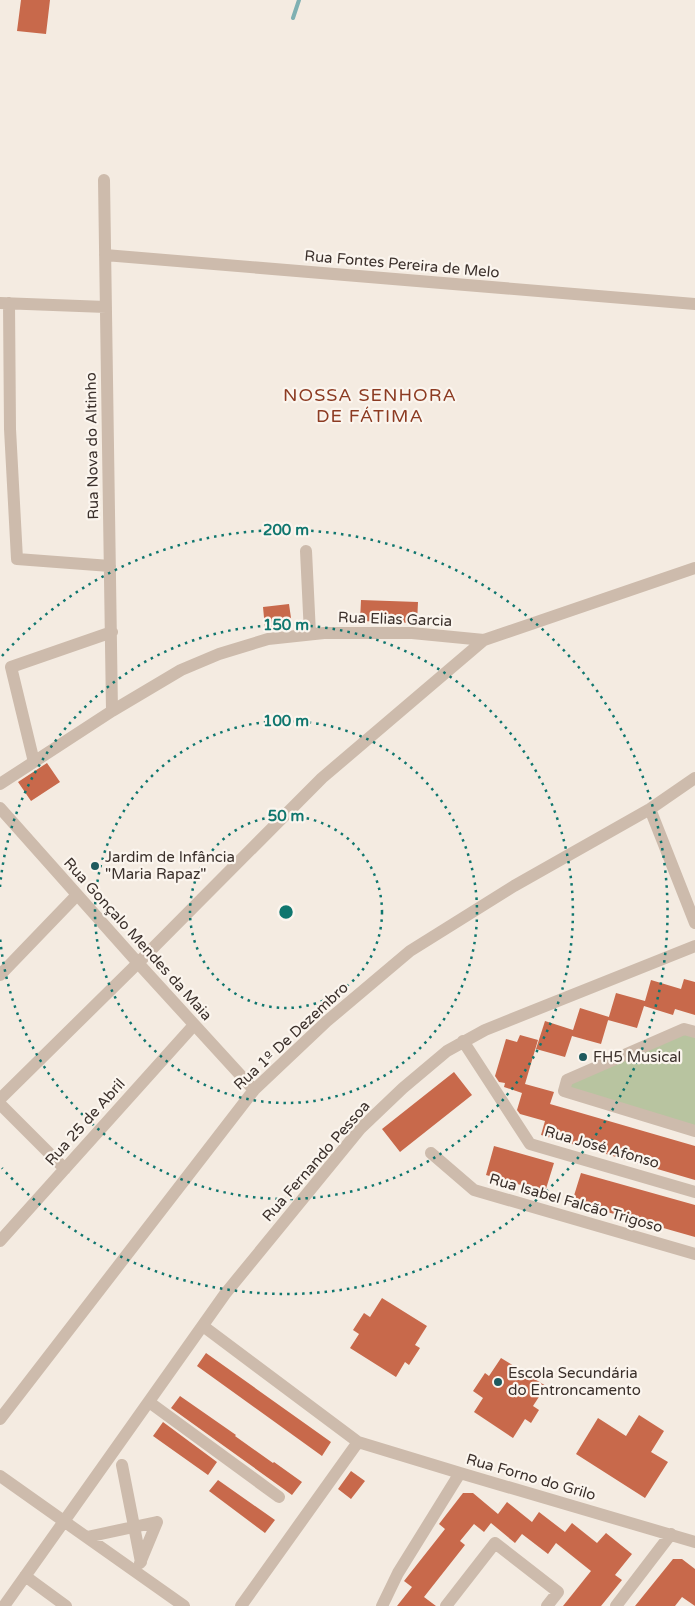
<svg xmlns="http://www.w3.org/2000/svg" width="695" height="1606" viewBox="0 0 695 1606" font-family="'Varela Round',sans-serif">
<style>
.green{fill:#b8c4a0}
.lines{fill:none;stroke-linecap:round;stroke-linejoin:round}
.stream{stroke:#7fb0b2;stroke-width:4}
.building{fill:#c8694b}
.minor{stroke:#cdbbac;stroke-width:12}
.ring{fill:none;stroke:#0f766e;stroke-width:2.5;stroke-dasharray:2.5 5}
.poi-dot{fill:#1f5a5e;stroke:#fbf5ee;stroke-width:2}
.labels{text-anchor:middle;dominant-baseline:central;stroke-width:4.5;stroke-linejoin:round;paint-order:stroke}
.street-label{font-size:15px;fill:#3b302b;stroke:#fbf5ee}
.poi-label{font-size:15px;fill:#3b302b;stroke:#fbf5ee;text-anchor:start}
.quarter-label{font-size:18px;letter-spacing:1px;fill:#8c3b22;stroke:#fbf5ee}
.centre{fill:#0f766e;stroke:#fbf5ee;stroke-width:2.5}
.ring-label{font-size:15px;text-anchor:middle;font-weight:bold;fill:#0f766e;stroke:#fbf5ee;stroke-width:4.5;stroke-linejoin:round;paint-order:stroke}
</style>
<rect width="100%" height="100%" fill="#f4ebe1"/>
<!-- green -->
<path class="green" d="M684,1032L695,1034V1128L569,1090L572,1080Z"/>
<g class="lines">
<!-- stream -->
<path class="stream" d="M293,18L299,0"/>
</g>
<!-- building -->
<path class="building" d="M21,0H50L46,34L17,31Z
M361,600L418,602L417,623L360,621Z
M289,604L292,625L265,628L263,607Z
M47,763L60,782L31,801L18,782Z
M684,979L695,982V1015L675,1009L673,1015L644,1006L637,1028L608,1020L616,993L645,1001L651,980L681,989Z
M580,1008L609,1017L601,1044L572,1036L565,1057L536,1049L545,1021L573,1030Z
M520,1035L538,1040L525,1084L554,1092L550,1104L695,1146V1180L541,1135L545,1121L520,1114L517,1110L522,1093L504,1087L505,1083L499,1082L495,1076L506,1039L517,1042Z
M454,1072L472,1095L400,1152L382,1129Z
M494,1146L554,1163L545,1192L486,1175Z
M581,1173L695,1205V1237L572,1202Z
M382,1298L427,1326L415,1345L420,1348L409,1365L405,1362L396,1377L350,1348L359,1334L353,1330L364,1313L370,1317Z
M206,1353L331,1442L322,1456L197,1366Z
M501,1358L546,1386L533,1406L539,1410L531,1423L525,1419L513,1438L474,1412L483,1398L473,1391L485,1373L489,1376Z
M180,1396L236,1435L235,1436L273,1463L274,1462L302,1482L292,1495L171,1408Z
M639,1415L664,1431L651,1452L668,1462L645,1498L576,1454L598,1418L626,1436Z
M163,1422L217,1462L208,1475L153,1436Z
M351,1471L365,1481L351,1499L338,1489Z
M218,1480L275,1520L265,1533L209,1491Z
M463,1493H473L498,1514L507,1502L532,1522L539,1512L565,1532L572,1523L597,1543L606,1533L632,1554L615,1575L622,1580L601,1606H563L591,1571L556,1543L548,1554L522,1534L515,1543L491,1523L484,1532L474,1524L460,1541L465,1545L424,1597L436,1606H397L412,1587L404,1581L445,1529L439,1524Z
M673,1559H682L695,1569V1606L682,1597L675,1606H635Z"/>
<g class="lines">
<!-- minor -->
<path class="minor" d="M104,180L112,711
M105,255L695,304
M0,303L106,307
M9,303L10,429L17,559L110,566
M306,551L310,634
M34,762L11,667L112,632
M0,784L112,711L181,670L219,654L268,639L324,633H412L484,640L695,568
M0,808L138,963L254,1090
M650,809L695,923
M0,975L77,895
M695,1032L684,1029L567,1080L564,1091L695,1131
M463,1041L530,1144L695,1192
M0,1099L138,963L322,778L484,640
M0,1104L65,1169
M431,1153L474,1190L695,1254
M0,1241L194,1025
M203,1326L358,1442L460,1473L695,1542
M149,1402L279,1497
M0,1419L254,1090L327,1021L410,951L514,886L650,809L695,778
M122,1465L141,1562
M0,1476L184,1606
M87,1537L157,1522
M140,1563L157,1522
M25,1576L66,1606
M4,1606L225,1294L360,1129L403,1088L447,1051L485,1030L695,946
M241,1606L358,1442
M382,1606L398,1573L460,1473
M446,1606L495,1543L558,1592L547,1606
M616,1606L671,1534"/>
</g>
<!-- distance rings -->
<g class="ring">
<circle cx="286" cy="912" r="96"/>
<circle cx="286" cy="912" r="191"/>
<path d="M0 887A287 287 0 1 1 0 937"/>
<path d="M2 656A382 382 0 1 1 2 1168"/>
</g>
<!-- markers -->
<g class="poi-dot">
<circle cx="95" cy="866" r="5"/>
<circle cx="583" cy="1057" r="5"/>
<circle cx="498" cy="1382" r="5"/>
</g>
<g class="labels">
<!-- street labels -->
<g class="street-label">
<text transform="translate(402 264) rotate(5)">Rua Fontes Pereira de Melo</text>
<text transform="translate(92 446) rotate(-91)">Rua Nova do Altinho</text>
<text transform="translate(395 619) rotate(2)">Rua Elias Garcia</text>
<text transform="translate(138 939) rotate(48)">Rua Gonçalo Mendes da Maia</text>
<text transform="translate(291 1036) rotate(-43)">Rua 1º De Dezembro</text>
<text transform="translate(85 1122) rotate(-48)">Rua 25 de Abril</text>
<text transform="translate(602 1147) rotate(16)">Rua José Afonso</text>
<text transform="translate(316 1161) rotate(-49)">Rua Fernando Pessoa</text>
<text transform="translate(576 1203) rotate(16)">Rua Isabel Falcão Trigoso</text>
<text transform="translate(531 1477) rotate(16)">Rua Forno do Grilo</text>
</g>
<!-- poi labels -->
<g class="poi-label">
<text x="105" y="857">Jardim de Infância<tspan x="105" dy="17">"Maria Rapaz"</tspan></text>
<text x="593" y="1057">FH5 Musical</text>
<text x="508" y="1373">Escola Secundária<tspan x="508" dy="17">do Entroncamento</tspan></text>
</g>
<!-- quarter labels -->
<g class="quarter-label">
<text x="370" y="395">NOSSA SENHORA<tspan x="370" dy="21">DE FÁTIMA</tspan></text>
</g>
</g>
<circle cx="286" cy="912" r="8" class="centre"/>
<g class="ring-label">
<text x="286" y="535">200 m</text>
<text x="286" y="630">150 m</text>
<text x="286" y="726">100 m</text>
<text x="286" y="821">50 m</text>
</g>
</svg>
